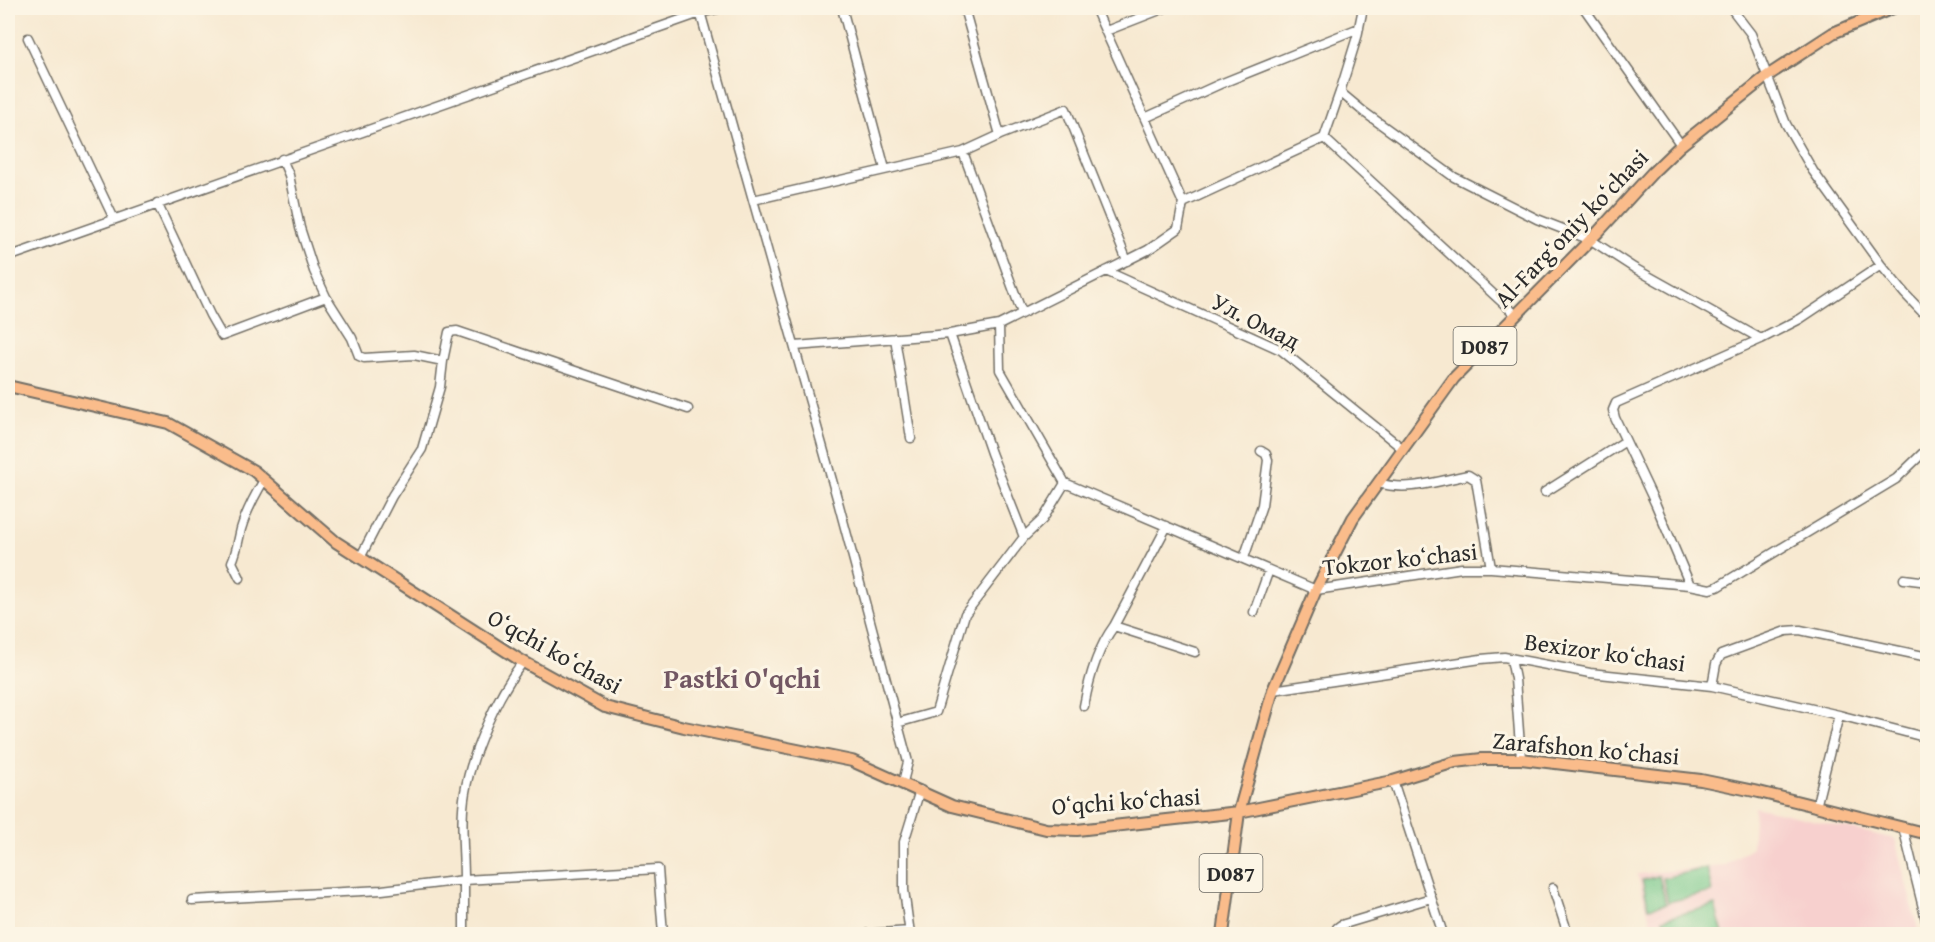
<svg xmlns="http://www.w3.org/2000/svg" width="1935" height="942" viewBox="0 0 1935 942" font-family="'Gentium Book Plus',serif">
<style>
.built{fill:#f7d0ce}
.green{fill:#76c88a;stroke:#507a5a;stroke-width:1.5}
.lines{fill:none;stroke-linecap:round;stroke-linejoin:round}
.minor-casing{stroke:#726e65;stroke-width:11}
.major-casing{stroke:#726e65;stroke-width:14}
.minor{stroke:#fff;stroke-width:8}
.major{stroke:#fabc8b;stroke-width:10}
.labels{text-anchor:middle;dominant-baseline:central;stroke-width:6;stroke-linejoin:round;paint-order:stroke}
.shield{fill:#fcf5e5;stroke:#6a6863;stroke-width:1.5}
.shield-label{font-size:22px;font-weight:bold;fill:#2b2b2b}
.street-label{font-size:24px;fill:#2b2b2b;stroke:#fcf5e5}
.quarter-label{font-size:27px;font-weight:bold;fill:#725763;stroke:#fcf5e5}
</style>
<rect width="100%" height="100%" fill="#fcf5e5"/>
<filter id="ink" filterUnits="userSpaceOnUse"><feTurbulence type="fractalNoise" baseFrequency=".0167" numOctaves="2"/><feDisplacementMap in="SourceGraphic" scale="12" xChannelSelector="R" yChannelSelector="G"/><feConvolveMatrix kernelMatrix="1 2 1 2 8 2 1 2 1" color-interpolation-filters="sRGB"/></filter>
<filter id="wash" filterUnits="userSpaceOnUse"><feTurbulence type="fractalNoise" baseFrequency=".008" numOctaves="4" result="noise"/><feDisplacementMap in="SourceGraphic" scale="24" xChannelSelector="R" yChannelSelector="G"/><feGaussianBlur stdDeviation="1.35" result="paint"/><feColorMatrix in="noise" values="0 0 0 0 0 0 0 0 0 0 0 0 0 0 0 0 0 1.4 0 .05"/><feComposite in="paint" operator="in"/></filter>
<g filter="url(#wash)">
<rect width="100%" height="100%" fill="#f7e9d1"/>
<!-- built -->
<path class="built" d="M1755,807L1895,839L1919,934H1654L1637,874L1723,866L1752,847Z"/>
<!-- green -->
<path class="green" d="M1707,868L1712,892L1668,902L1663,878Z
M1659,876L1666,904L1649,908L1642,880Z
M1715,905L1723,934H1667L1663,919Z"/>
</g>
<g filter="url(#ink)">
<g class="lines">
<!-- minor casing -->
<g class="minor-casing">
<path id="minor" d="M699,8L837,498L908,762L903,782
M842,8L885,169
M964,8L1000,135
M1095,8L1183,203
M1584,8L1681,145
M1731,8L1751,34L1786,124L1813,171L1881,265L1905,294L1928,318
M1106,31L1165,8
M28,38L114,219
M1340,92L1357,37L1363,8
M1145,118L1220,84L1359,28
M1324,138L1516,315
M963,152L1000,135L1066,109L1127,261
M282,159L289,175L300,228L314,271L326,297L352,338L359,356L364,358L414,355L443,361L440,387L422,449L392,496L360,558
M753,200L963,152L1022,313
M157,203L210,315L222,336L326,297
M8,257L700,13L722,8
M1106,271L1281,350L1403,449
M999,325L1000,370L1065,483L1316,590L1462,568H1491L1690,585L1710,589L1717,587L1896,479L1928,448
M950,334L991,453L1024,537L1043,519L1065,483
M895,338L911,438
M795,346L950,334L999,325L1148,250L1178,229L1183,203L1324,138L1340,92L1364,112L1454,177L1537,219L1591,240L1634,268L1761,339
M443,361L449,332L457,331L688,409
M1378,483C1408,492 1439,481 1468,475L1476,480L1491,568
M1545,492L1624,442
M1244,558L1262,505L1268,460L1266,454L1261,451
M240,578L232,562C237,551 238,541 241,529C246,512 255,495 264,480
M1904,579L1928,582
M1690,585L1656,505L1615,418L1613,410L1616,403L1761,339L1800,319L1881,265
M1254,612L1269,570
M1114,626L1167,526
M1511,659L1515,679L1521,759
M523,662C498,693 472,752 465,792C460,820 464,851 464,880L658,869L663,934
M1712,686L1716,664L1721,655L1786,631L1800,630L1928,657
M1273,690L1481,659L1504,657L1590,673L1712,686L1839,715L1928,738
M1084,706C1089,678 1097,649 1114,626L1195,652
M897,723L936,712L965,614L1024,537
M1393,781L1443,934
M1816,807L1839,715
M1903,827L1928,928
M1553,888L1568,934
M192,900L382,890L464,880V934
M866,934L910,931
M910,934L904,890V842L920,790
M1335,934L1337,928L1341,925L1431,898"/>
</g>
<!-- major casing -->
<g class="major-casing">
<path id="major" d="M8,386L168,423L254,471L336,542L520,660L605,707L684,727L852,761L952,806L1046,829L1077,830L1239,812L1393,781L1455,762L1482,759H1521L1701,780L1759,792L1928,834
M1223,934L1239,812L1273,690L1316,590L1353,518L1454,378L1599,231L1653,172L1681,145L1767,76L1833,33L1893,8"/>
</g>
<!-- minor -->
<use href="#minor" class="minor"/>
<!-- major -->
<use href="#major" class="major"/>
</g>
</g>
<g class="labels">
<!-- shield labels -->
<g class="shield">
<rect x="1453.5" y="327" width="63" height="38" rx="4.5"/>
<rect x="1199.5" y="854" width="63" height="38" rx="4.5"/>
</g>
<g class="shield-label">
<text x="1485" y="346">D087</text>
<text x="1231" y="873">D087</text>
</g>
<!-- street labels -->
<g class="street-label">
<text transform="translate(1571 228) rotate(-46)">Al-Fargʻoniy koʻchasi</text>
<text transform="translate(1256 321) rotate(27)">Ул. Омад</text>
<text transform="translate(1400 559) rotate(-6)">Tokzor koʻchasi</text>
<text transform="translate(555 651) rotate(29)">Oʻqchi koʻchasi</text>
<text transform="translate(1605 652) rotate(8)">Bexizor koʻchasi</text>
<text transform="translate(1586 748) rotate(5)">Zarafshon koʻchasi</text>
<text transform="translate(1126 801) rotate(-4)">Oʻqchi koʻchasi</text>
</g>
<!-- quarter labels -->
<g class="quarter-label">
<text x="742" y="678">Pastki O'qchi</text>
</g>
</g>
<!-- margin -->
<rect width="1935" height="942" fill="none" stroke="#fcf5e5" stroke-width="30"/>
</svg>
